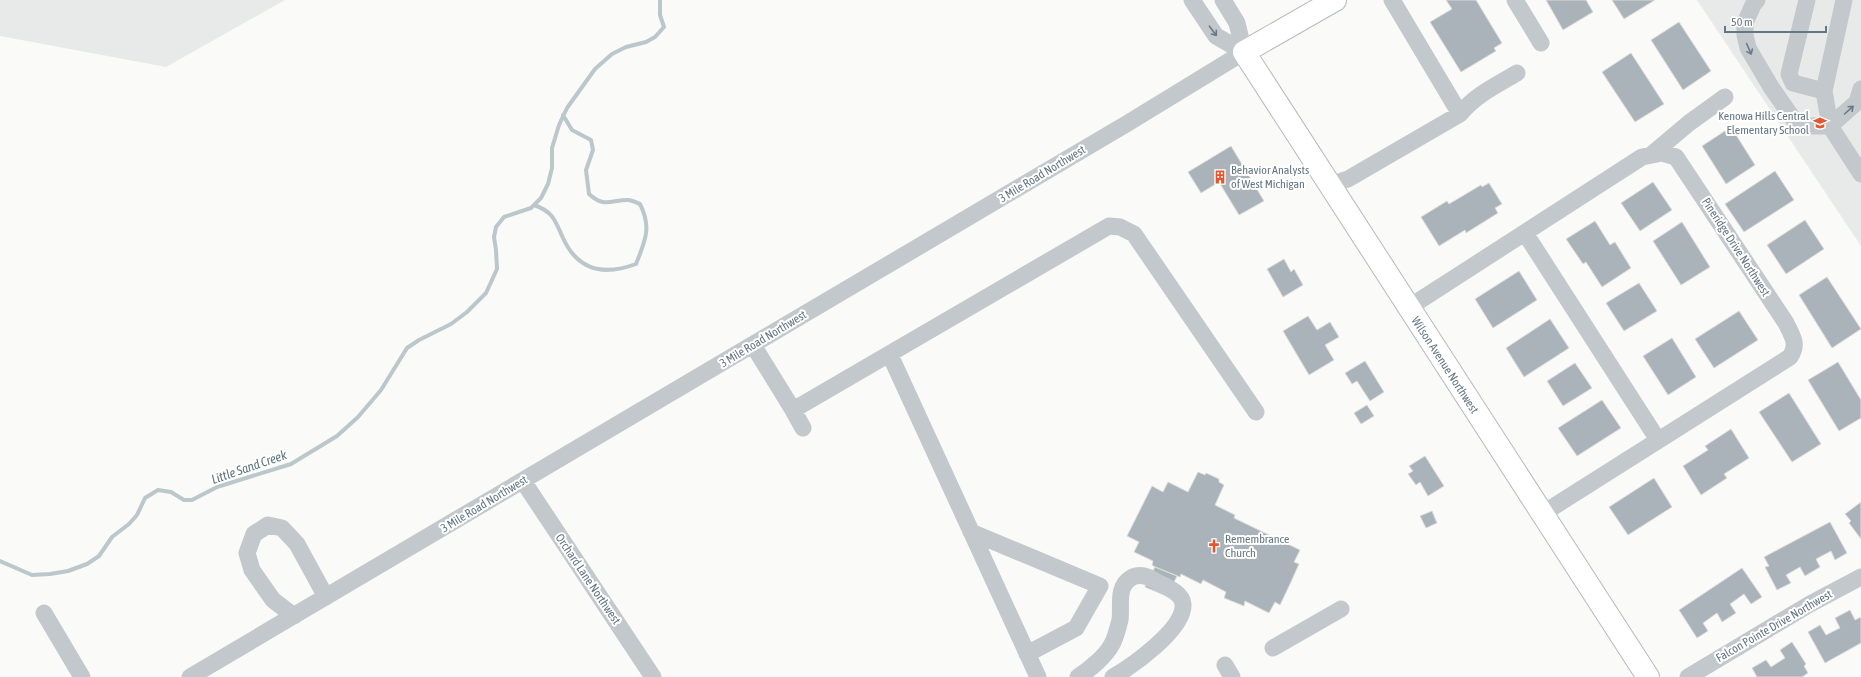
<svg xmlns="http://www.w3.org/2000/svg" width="1861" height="677" viewBox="0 0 1861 677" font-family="'Asap Condensed',sans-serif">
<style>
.built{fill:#e8e9e9}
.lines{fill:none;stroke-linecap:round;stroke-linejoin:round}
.stream{stroke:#bbc7cb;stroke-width:4}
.building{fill:#aab3b9;stroke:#dcdcda}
.major-casing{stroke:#b5babe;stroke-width:24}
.minor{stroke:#c3c8cc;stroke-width:17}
.major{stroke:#fff;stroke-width:22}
.oneway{stroke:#6a7a87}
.labels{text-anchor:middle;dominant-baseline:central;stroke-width:4;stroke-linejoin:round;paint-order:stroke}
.poi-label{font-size:12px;fill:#657683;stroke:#fff;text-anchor:start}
.street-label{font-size:12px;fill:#657683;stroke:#fff}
.water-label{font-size:13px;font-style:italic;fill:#60757c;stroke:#fff}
</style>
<rect width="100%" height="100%" fill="#fafaf8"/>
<!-- built -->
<path class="built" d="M0,0H285L166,67L0,36Z
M1697,0H1861V246Z"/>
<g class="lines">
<!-- stream -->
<path class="stream" d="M534,205C554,212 555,221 563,238C578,271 604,276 636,264C645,241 652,228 640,204C637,203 632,200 628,200C611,200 604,208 589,194L586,170L593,150L591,140L572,130L563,115
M0,561L32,575L50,574L68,571L87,564L99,556L112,537L129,524L137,515L145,498L158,490L171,492L184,500H192L217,487L291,464L337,436L358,417L381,390L407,348L419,340L451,324L467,312L486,293L497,269L496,250L494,237L496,227L504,217L531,208L541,198L548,184L552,168V148L559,125L567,108L595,69L612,54L626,47L646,42L655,37L664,27L660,15V0"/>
</g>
<!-- building -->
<path class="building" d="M1446,0H1476L1502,43L1494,48L1496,51L1461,72L1430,22L1452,9Z
M1546,0H1586L1593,12L1563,30Z
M1612,0H1655L1624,19Z
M1679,22L1711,71L1683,90L1651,40Z
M1631,53L1664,104L1635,122L1602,72Z
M1731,127L1755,165L1726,184L1702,146Z
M1231,146L1264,201L1239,215L1219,182L1201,193L1188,172Z
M1775,171L1794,200L1744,232L1725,204Z
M1653,182L1672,210L1640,231L1621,203Z
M1489,183L1502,204L1495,208L1498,213L1466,233L1465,230L1439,246L1421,217L1447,201L1449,204L1481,185L1482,187Z
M1805,220L1824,249L1786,274L1767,245Z
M1595,221L1610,245L1615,242L1631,268L1602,287L1586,262L1583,264L1566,239Z
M1682,222L1710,267L1681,285L1653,241Z
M1284,259L1291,272L1294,269L1303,285L1283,297L1267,269Z
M1519,271L1537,300L1493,328L1475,299Z
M1827,277L1861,329L1832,348L1799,295Z
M1639,283L1657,311L1624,331L1606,303Z
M1739,311L1758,340L1714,368L1695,339Z
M1308,316L1317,330L1330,322L1339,337L1325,345L1334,360L1309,375L1283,331Z
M1550,319L1569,348L1524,377L1506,348Z
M1672,338L1696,377L1668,395L1643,356Z
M1365,361L1384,392L1370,401L1357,381L1352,384L1345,373Z
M1838,362L1861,400V418L1839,431L1808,380Z
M1575,363L1592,388L1563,406L1547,381Z
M1789,393L1821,444L1792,462L1759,412Z
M1602,400L1621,428L1577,456L1558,428Z
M1367,405L1374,416L1361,424L1354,413Z
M1731,429L1749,458L1724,474L1727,478L1701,495L1683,466L1708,450L1705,446Z
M1425,456L1444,486L1428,496L1420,482L1416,485L1408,474L1413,471L1409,466Z
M1198,472L1205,475L1206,473L1219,479V482L1224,485L1215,505L1235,515L1234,518L1300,550L1294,562L1299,564L1290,584L1280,605L1275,602L1269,613L1245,601L1244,606L1224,598L1226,592L1203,580L1201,584L1181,574L1180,577L1155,567L1152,565L1153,561L1134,552L1139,542L1127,536L1152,486L1163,492L1168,482L1188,492Z
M1654,478L1672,507L1628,535L1609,507Z
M1861,502V539L1849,523L1851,521L1845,514Z
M1432,511L1437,523L1426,528L1420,516Z
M1830,522L1847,553L1835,560L1831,551L1816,559L1820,567L1805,576L1800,567L1786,575L1791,583L1777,590L1765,567L1769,566L1764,557Z
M1155,567L1177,576L1167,596L1145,587Z
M1742,568L1762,597L1751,604L1744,594L1730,604L1736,613L1722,622L1717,613L1703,623L1708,631L1697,638L1679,610Z
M1850,610L1855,620L1861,617V643L1825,663L1808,632L1820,625L1826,635L1840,628L1835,618Z
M1792,642L1806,664L1804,666L1808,673L1802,677H1757L1752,668L1766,660L1771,667L1785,658L1780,650Z"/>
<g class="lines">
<!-- major casing -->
<g class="major-casing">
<path id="major" d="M1335,0L1244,52L1648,677"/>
</g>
<!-- minor -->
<path class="minor" d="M1192,0L1216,36L1244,52
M1223,0L1237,23L1244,52
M1515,0L1541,43
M1757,0L1753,5L1745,23V35L1748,48L1771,87L1794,120L1808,126H1830L1857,102L1861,89
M1807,0L1789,74L1793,83L1824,91L1830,126L1861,174
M1824,91L1844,0
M1460,114C1475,95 1497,85 1517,73
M1651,155L1689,123L1725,97
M1329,185L1348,179L1460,114L1392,0
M1525,233L1658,440
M1408,308L1642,157L1662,153L1676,157L1786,323C1792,336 1799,344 1790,357L1542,514
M753,345L793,410L1109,226L1120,227L1134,234L1256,412
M890,355L1038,677
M793,410L803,428
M523,481L653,677
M971,532L1100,586L1076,628L1027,654
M44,613L82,677
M294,616L273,600L252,570L247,553L254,534L268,525L282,528L297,544L326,597
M1273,648L1341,609
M1225,665L1232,677
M190,677L1128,123L1244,52
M1078,677C1089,670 1106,656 1112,644C1116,637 1118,627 1120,620C1122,606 1116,587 1131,578C1141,572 1150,578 1159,583C1167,587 1182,593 1183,604C1185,629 1132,666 1113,677
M1688,677L1810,604L1861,577"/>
<!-- major -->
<use href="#major" class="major"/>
</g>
<!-- one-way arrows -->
<defs><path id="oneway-shaft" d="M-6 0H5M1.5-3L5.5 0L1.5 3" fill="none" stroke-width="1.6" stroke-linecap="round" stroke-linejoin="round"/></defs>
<g class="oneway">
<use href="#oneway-shaft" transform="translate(1213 31) rotate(53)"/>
<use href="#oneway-shaft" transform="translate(1749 49) rotate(66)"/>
<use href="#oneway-shaft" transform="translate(1849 110) rotate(-42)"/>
</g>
<!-- icons -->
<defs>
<g id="school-bare" transform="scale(1.08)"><path d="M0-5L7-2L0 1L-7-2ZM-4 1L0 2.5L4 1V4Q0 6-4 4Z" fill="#e4572e" stroke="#fff" stroke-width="2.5" paint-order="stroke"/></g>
<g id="building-bare" transform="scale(1.08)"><path d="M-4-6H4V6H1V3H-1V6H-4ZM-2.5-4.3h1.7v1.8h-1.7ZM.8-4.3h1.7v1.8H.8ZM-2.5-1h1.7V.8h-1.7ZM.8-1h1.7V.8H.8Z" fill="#e4572e" stroke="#fff" stroke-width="2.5" paint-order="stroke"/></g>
<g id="church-bare" transform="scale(1.08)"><path d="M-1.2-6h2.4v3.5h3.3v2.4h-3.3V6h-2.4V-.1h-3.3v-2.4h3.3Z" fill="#e4572e" stroke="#fff" stroke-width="2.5" paint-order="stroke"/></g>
</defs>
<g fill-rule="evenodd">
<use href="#school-bare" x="1820" y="123"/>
<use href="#building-bare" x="1220" y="177"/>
<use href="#church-bare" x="1214" y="546"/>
</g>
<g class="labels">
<!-- poi labels -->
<g class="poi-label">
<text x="1809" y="116" text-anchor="end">Kenowa Hills Central<tspan x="1809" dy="14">Elementary School</tspan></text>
<text x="1231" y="170">Behavior Analysts<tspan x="1231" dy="14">of West Michigan</tspan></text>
<text x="1225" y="539">Remembrance<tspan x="1225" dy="14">Church</tspan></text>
</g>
<!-- street labels -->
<g class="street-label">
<text transform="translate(1042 174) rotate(-31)">3 Mile Road Northwest</text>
<text transform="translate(1736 247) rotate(57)">Pineridge Drive Northwest</text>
<text transform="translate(763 339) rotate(-31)">3 Mile Road Northwest</text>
<text transform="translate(1445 365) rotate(57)">Wilson Avenue Northwest</text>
<text transform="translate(484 504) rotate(-31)">3 Mile Road Northwest</text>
<text transform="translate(588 579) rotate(56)">Orchard Lane Northwest</text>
<text transform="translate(1774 626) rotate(-30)">Falcon Pointe Drive Northwest</text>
</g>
<!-- water labels -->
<g class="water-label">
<text transform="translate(249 467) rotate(-19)">Little Sand Creek</text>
</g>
</g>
<!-- scale -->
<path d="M1725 26v6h101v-6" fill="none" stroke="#657683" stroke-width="2"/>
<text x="1731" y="26" font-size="12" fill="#657683" stroke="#ffffff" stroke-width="3" paint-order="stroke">50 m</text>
</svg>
